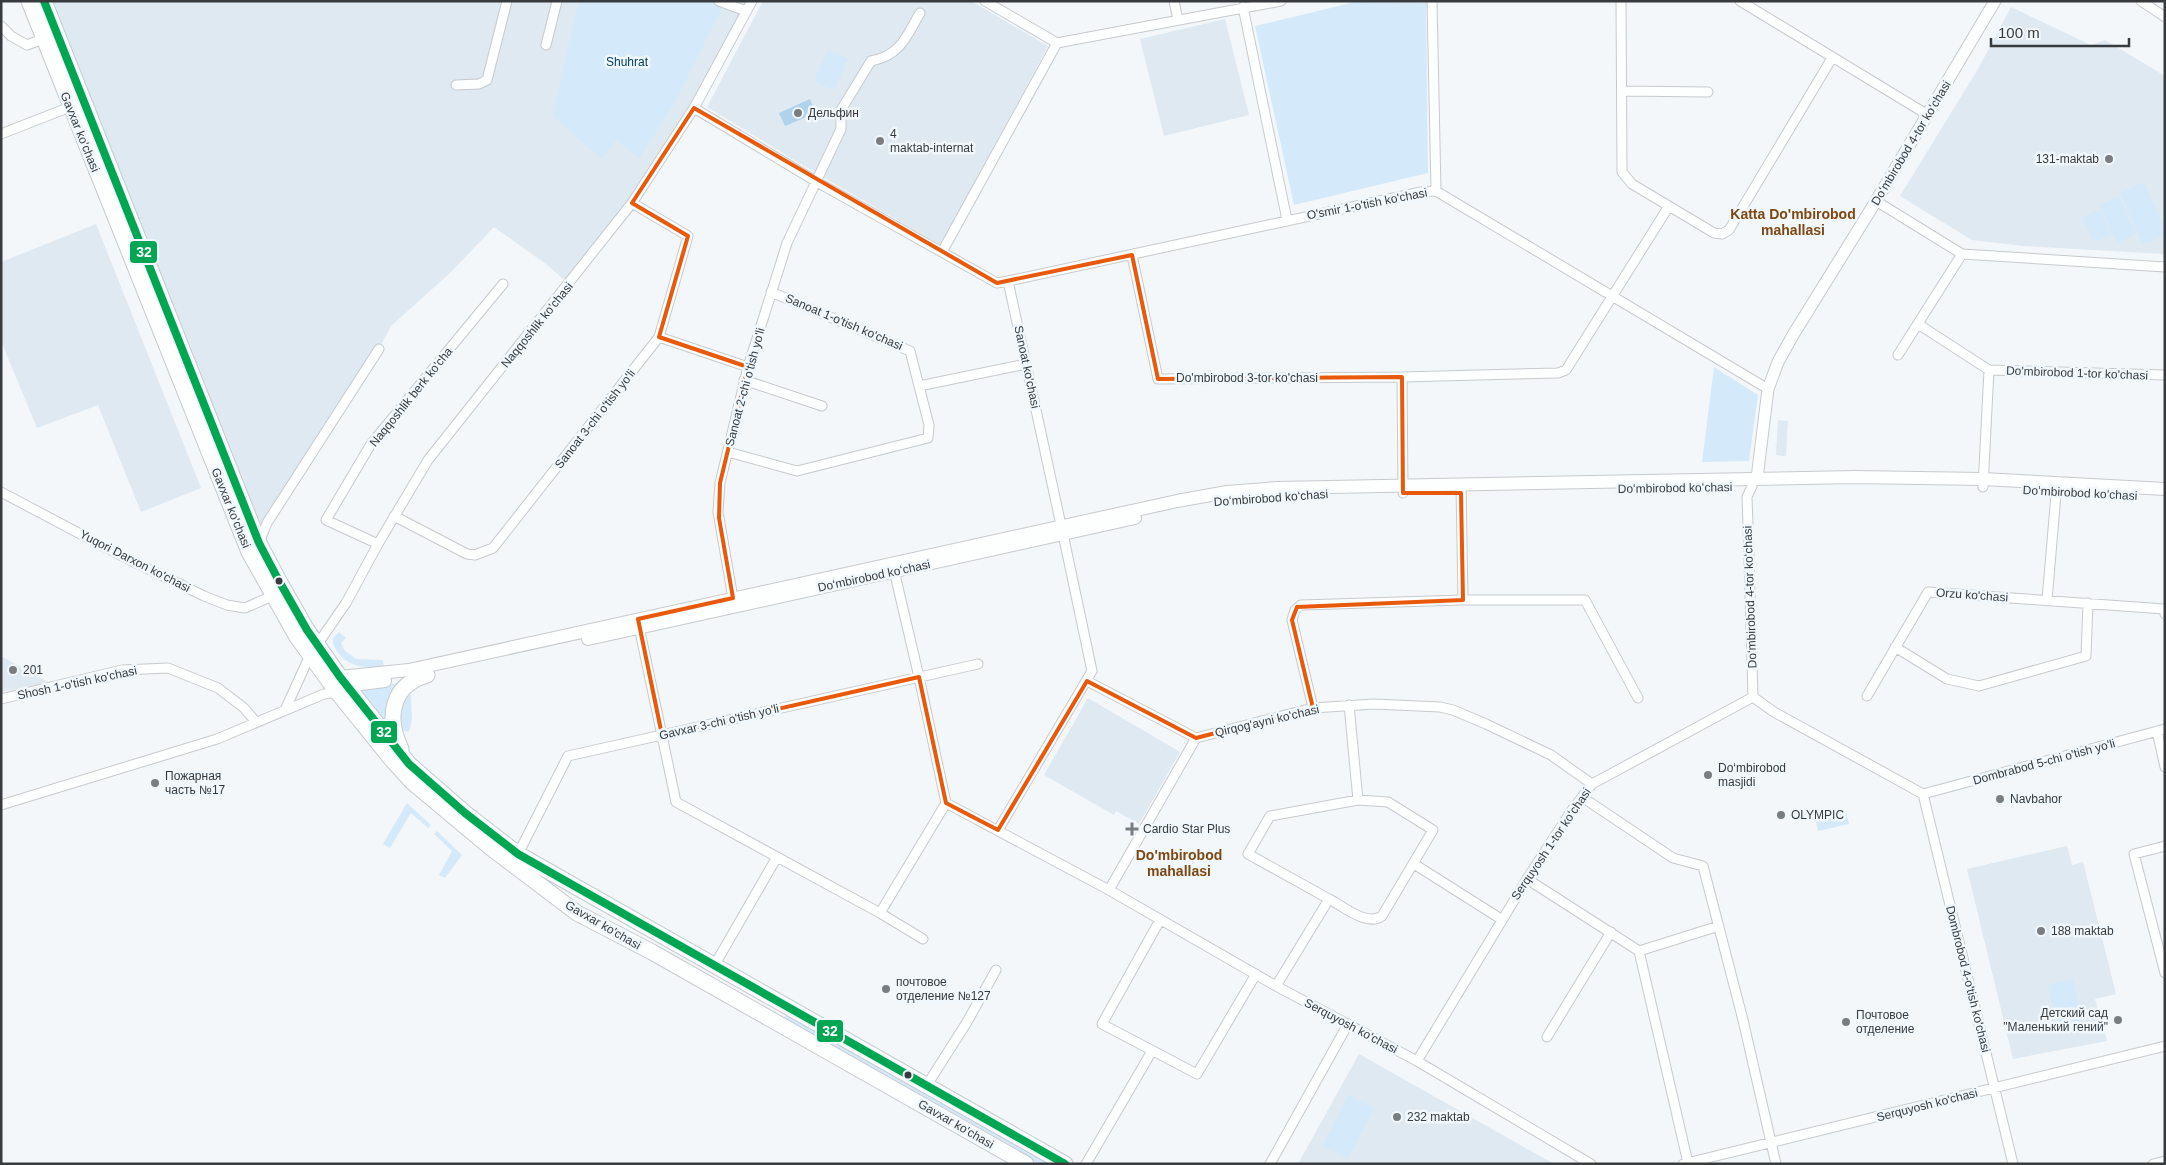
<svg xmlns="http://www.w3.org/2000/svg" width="2166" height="1165" viewBox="0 0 2166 1165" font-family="Arial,sans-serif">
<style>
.built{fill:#dee9f1}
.green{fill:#d4eafa}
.water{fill:#b0d3eb}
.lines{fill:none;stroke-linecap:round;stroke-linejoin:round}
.minor-casing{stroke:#c7cacd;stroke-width:11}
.tertiary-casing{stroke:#c7cacd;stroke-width:13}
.secondary-casing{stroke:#c7cacd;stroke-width:14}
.primary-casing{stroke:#c7cacd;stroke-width:17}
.minor{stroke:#fdfefe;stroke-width:9}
.tertiary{stroke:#fdfefe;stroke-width:11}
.secondary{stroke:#fdfefe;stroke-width:12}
.primary{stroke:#fdfefe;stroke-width:15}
.bus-1-casing{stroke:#f0f8fd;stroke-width:11}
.bus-1{stroke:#00a651;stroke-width:8}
.marked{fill:none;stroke:#e8590c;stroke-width:4;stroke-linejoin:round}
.poi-dot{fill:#797d80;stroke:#f0f8fd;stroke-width:2}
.bus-dot{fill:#383b3e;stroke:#f0f8fd;stroke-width:2}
.labels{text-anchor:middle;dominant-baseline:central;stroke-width:5;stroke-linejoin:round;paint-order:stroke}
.park-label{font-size:12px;fill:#024060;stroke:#f0f8fd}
.poi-label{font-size:12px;fill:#383b3e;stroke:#f0f8fd;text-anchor:start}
.street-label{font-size:12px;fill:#383b3e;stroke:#f0f8fd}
.neighbourhood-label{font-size:14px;font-weight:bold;fill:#7f4810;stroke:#f0f8fd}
.line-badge{stroke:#f0f8fd;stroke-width:2}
.badge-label{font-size:14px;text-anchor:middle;font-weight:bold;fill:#fff}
</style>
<rect width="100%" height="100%" fill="#f3f7fa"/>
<!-- built -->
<path class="built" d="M44,1H752L694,108L569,284L546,264L494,227L451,272L391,326L379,349L259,543Z
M763,1H971L1048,46L941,245L819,175L707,107Z
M2011,7L2091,45L2105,40L2165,76V254L2024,246L1972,240L1900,196L1978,69Z
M1225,19L1249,115L1164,136L1140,39Z
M96,224L201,488L141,512L98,405L37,428L1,341V262Z
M1778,420L1788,421L1786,456L1776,455Z
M1,656L50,683L1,692Z
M1088,698L1180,752L1139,824L1116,811L1114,815L1044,775Z
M2067,846L2072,865L2083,862L2116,994L2095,999L2107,1041L2013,1059L1967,869Z
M1359,1054L1554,1164H1298Z"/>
<!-- green -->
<path class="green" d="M579,1H710L723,6L674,104L639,158L616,140L602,159L552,116Z
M1355,2L1426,3L1428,173L1294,205L1255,26Z
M828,50L848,59L834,90L814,81Z
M2144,182L2165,228V235L2143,244L2120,193Z
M2119,197L2136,234L2117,243L2100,205Z
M2100,209L2111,234L2094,242L2082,217Z
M1714,367L1758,395L1749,461L1702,462Z
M339,632L346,638L341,643L345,651L356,659L383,660L384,667C362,669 343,666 333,644V638Z
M397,683L398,685L390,729L366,702L361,690Z
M402,695H411L412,720L409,732L401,730L399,723Z
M407,803L431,825L428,828L411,813L390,848L383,844Z
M1846,811L1849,824L1818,831L1815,818Z
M437,831L462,855L445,878L439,875L452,851L434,834Z
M2073,979L2084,1028L2059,1034L2048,985Z
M786,1015L1051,1164H1039L783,1019Z
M1348,1095L1374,1108L1348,1159L1322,1146Z"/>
<!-- water -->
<path class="water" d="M810,99L816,113L785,126L779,113Z"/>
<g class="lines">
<!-- minor casing -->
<g class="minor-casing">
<path id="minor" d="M719,1L746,11
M985,1L1057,43L1281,1
M1174,1L1178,20
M1432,1L1436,191
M1621,1L1622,172L1632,184L1714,233L1722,234L1729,230L1832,58
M1740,1L1928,115
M2141,1L2165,17
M1243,7L1287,220
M1,26L11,36L27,45L43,39
M546,45L557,1
M456,85L479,84L487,80L507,1
M1622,91L1708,92
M694,108L817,182L997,283L1008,281L1061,525
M1,134L70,107
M1876,201L1962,254L2165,267
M942,252L1057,43
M1132,255L1158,379L1402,377L1558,373L1566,370L1669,206
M1008,281L1421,192L1436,191L1768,389
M1918,324L1989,370L1983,487
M659,337L748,367
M1898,355L1962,254
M1989,370L2165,375
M1402,377L1403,493
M744,380L822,406
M919,386L1026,364
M728,452L797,471L928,438L929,425L910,351L771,292
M1461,485L1463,600
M1752,486L1747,497L1748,525L1753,697
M1,492L120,555L204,596L227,605L245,608L272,596
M394,516L467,554L475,555L493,548L659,337L688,236L632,203
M259,543L267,523L379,349
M378,544L326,520L371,444L503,284
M2047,600L2057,483
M734,604L718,512L720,483L748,367L787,243L841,129V110L871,61C901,55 906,37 920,13
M638,622L676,802L880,913L946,803L919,677L893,566
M1895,647L1947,679L1979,686L2086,656L2088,603
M1087,681L1196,738L1313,708L1374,704L1440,707L1453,710L1486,724L1551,755L1592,784
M1867,696L1928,592L2164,609L2165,614
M1753,697L1774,712L1923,794
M1,699L122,670L168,668L218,688L244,708L256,722
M1349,705L1358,800
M1313,708L1292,620L1295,610L1301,605L1463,600H1585L1638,698
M285,710L310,655L346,603L378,544L428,460L632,203L694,108L752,1
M2157,731L2165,767
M1923,794L2013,1164
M1923,794L2165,729
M1582,797L1673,858L1703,866L1743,1020L1776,1164
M946,803L1109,890L1276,986L1417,1061L1591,1164
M1,805L217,739L324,694L337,692
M998,830L1092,671L1063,534
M2165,846L2134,854L2165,973
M518,854L568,756L978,664
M1414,864L1501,919
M1527,879L1639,951L1719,926
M1109,890L1196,738
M880,913L923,939
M1160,920L1102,1024L1197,1074L1256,974
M1639,951L1688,1163
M714,966L777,857
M1276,986L1329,899C1343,906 1367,927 1382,916L1433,830L1388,802L1358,800L1270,816L1248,854L1329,899
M1547,1037L1611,932
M1417,1061L1527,879L1572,810L1592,784L1753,697
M927,1085L967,1022L996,970
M1086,1164L1152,1051
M1270,1164L1348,1024
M1683,1164L2165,1046
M2153,1164L2165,1161"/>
</g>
<!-- tertiary casing -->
<g class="tertiary-casing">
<path id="tertiary" d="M1757,478L1768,389L1778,362L1793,335L1876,201L1995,1"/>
</g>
<!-- secondary casing -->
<g class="secondary-casing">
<path id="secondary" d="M588,639L1135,518
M334,681L340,677L409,670L1177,501L1227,492L1277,488L1855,477L1983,479L2165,489
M341,691L361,684L385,681"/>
</g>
<!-- primary casing -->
<g class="primary-casing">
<path id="primary" d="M29,1L249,552L297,637L337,692L392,760L412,782L491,848L577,913L652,952L1026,1164
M44,1L259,543L279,581L307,630L340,677L409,764L465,813L518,854L1065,1164
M401,749C386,718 391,685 427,675"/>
</g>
<!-- minor -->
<use href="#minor" class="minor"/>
<!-- tertiary -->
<use href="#tertiary" class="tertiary"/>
<!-- secondary -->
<use href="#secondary" class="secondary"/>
<!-- primary -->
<use href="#primary" class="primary"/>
<!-- bus-1 casing -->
<g class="bus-1-casing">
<path id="bus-1" d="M44,1L259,543L279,581L307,630L340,677L409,764L465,813L518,854L1065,1164"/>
</g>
<!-- bus-1 -->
<use href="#bus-1" class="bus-1"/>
</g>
<!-- marked area -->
<path class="marked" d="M694,108L997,283L1132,255L1158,379L1402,377L1403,493H1461L1463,600L1297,607L1292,620L1313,708L1196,738L1087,681L998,830L946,803L919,677L662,735L638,619L733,598L719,518L720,483L748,367L659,337L688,236L632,203Z"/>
<!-- markers -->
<g class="poi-dot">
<circle cx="798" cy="113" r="5"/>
<circle cx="880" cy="141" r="5"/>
<circle cx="2109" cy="159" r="5"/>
<circle cx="13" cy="670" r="5"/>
<circle cx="1708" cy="775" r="5"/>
<circle cx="155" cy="783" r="5"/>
<circle cx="2000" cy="799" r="5"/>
<circle cx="1781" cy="815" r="5"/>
<path d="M1129.5 821.5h5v5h5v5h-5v5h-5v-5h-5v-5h5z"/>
<circle cx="2041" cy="931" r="5"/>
<circle cx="886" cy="989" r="5"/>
<circle cx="2118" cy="1020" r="5"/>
<circle cx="1846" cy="1022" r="5"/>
<circle cx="1397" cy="1117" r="5"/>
</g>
<g class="bus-dot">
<circle cx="279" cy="581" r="4.5"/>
<circle cx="908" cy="1075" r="4.5"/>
</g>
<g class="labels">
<!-- park labels -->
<g class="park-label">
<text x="627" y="62">Shuhrat</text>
</g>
<!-- poi labels -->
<g class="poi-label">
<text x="808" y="113">Дельфин</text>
<text x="890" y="134">4<tspan x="890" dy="14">maktab-internat</tspan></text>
<text x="2099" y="159" text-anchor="end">131-maktab</text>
<text x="23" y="670">201</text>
<text x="1718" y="768">Do‘mbirobod<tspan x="1718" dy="14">masjidi</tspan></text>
<text x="165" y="776">Пожарная<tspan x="165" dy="14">часть №17</tspan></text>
<text x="2010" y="799">Navbahor</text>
<text x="1791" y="815">OLYMPIC</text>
<text x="1143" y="829">Cardio Star Plus</text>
<text x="2051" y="931">188 maktab</text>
<text x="896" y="982">почтовое<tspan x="896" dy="14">отделение №127</tspan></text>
<text x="2108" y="1013" text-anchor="end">Детский сад<tspan x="2108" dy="14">"Маленький гений"</tspan></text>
<text x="1856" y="1015">Почтовое<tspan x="1856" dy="14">отделение</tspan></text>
<text x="1407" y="1117">232 maktab</text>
</g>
<!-- street labels -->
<g class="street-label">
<text transform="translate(80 132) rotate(68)">Gavxar ko'chasi</text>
<text transform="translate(1911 143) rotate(-59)">Doʻmbirobod 4-tor koʻchasi</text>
<text transform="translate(1367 204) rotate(-11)">O'smir 1-o'tish ko'chasi</text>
<text transform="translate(844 322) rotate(23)">Sanoat 1-o'tish ko'chasi</text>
<text transform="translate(537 325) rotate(-51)">Naqqoshlik ko'chasi</text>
<text transform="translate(1027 367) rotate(78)">Sanoat ko'chasi</text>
<text transform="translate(2077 373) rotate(2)">Do'mbirobod 1-tor ko'chasi</text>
<text x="1247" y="378">Do'mbirobod 3-tor ko'chasi</text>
<text transform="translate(745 387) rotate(-75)">Sanoat 2-chi o'tish yo'li</text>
<text transform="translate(411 397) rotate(-51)">Naqqoshlik berk ko'cha</text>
<text transform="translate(595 419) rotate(-52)">Sanoat 3-chi o'tish yo'li</text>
<text transform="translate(1675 488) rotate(-1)">Doʻmbirobod koʻchasi</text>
<text transform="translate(2080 493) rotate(3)">Doʻmbirobod koʻchasi</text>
<text transform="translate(1271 498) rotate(-4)">Doʻmbirobod koʻchasi</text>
<text transform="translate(231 508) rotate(68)">Gavxar ko'chasi</text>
<text transform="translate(135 561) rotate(27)">Yuqori Darxon ko'chasi</text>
<text transform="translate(874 576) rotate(-12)">Doʻmbirobod koʻchasi</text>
<text transform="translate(1972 595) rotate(4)">Orzu ko'chasi</text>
<text transform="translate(1750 597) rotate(-92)">Doʻmbirobod 4-tor koʻchasi</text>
<text transform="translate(77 683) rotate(-12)">Shosh 1-o'tish ko'chasi</text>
<text transform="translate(1267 721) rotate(-13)">Qirqog'ayni ko'chasi</text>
<text transform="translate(719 722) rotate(-13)">Gavxar 3-chi o'tish yo'li</text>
<text transform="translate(2044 762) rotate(-15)">Dombrabod 5-chi o'tish yo'li</text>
<text transform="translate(1551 844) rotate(-56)">Serquyosh 1-tor koʻchasi</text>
<text transform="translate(603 925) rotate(30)">Gavxar ko'chasi</text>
<text transform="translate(1968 979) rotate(76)">Dombrobod 4-o'tish ko'chasi</text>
<text transform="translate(1351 1026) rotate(28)">Serquyosh ko'chasi</text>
<text transform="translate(1927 1105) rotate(-14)">Serquyosh ko'chasi</text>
<text transform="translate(956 1124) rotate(30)">Gavxar ko'chasi</text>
</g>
<!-- neighbourhood labels -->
<g class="neighbourhood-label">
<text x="1793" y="214">Katta Do'mbirobod<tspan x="1793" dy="16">mahallasi</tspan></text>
<text x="1179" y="855">Do'mbirobod<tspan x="1179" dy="16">mahallasi</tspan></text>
</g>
</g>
<g class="line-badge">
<rect x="129" y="240" width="29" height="24" rx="5" fill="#00a651"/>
<rect x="370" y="720" width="28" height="24" rx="5" fill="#00a651"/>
<rect x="816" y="1019" width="28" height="24" rx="5" fill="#00a651"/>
</g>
<g class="badge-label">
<text x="144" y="257">32</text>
<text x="384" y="737">32</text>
<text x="830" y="1036">32</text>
</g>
<!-- border -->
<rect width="2166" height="1165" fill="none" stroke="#383b3e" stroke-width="5"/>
<!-- scale -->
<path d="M1991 38v8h138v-8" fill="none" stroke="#383b3e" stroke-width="2.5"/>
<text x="1998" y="38" font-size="15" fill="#383b3e" stroke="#f0f8fd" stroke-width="4" paint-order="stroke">100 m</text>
</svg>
